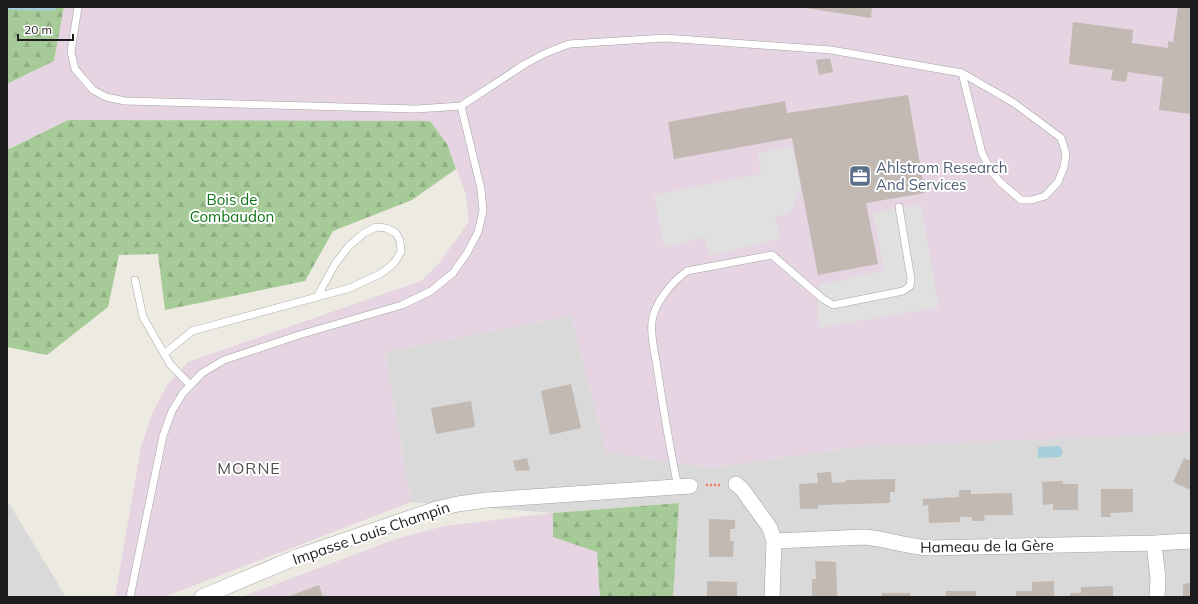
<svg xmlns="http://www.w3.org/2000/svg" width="1198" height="604" viewBox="0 0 1198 604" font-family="Mulish,sans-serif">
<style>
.residential{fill:#dad9d9}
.industrial{fill:#e6d4e3}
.forest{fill:url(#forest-firs)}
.parking{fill:#e0e0e0}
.water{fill:#a4ceda}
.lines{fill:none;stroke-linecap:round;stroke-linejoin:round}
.stream{stroke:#a4ceda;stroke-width:5.5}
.building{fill:#c2b9b2}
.lane-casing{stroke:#a3a3a3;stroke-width:8}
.street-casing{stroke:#a3a3a3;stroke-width:16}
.path{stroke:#f47a6c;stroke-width:2.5;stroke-dasharray:2 2;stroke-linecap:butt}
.lane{stroke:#fff;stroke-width:7}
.street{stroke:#fff;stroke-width:15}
.labels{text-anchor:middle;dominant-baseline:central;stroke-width:4;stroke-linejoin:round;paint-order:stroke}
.service-label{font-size:15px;fill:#4e5e75;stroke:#fff;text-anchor:start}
.park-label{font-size:15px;fill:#0f7517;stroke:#fff}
.street-label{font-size:15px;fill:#1c1c1c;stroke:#fff}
.neighbourhood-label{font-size:16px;letter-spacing:1px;fill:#4f4f4f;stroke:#fff}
</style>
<defs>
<pattern id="forest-firs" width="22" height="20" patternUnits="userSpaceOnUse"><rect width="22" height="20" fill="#a7cb98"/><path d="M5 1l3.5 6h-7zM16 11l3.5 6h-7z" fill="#8fae82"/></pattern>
</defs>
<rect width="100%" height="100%" fill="#edeae2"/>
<!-- residential -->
<path class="residential" d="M571,316L606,452L712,468L855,447L1191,430V597H673L679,503L553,513L411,502L385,352Z
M7,500L66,597H7Z"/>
<!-- industrial -->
<path class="industrial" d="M64,7H1191V433L855,447L712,468L606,452L571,316L385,352L411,502L164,597H115L141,447L153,412L167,385L188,362L421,281L439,263L469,222L466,195L447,144L68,120L8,149L7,143V84L54,61Z
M553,513V537L598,552L600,597H241L396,539L444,526Z"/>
<!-- forest -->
<path class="forest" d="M7,7H64L54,61L7,84Z
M68,120L430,121L447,144L456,169L412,200L333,231L305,281L165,310L158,254L119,255L108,307L47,355L7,347V143L9,149Z
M679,503L673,597H600L597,552L553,537V513Z"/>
<!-- parking -->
<path class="parking" d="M792,146L801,187L790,213L775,217L780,239L710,256L704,238L664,247L654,195L761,174L758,153Z
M921,205L939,307L820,328L817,312L820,285L884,270L873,212Z"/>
<!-- water -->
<path class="water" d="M1060,446L1063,452L1060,457L1038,458V447Z"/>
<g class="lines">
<!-- stream -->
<path class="stream" d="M7,7L53,8"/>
</g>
<!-- building -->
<path class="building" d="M799,7H872L871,18Z
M1178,7H1191V114L1159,110L1163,77L1128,72L1126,82L1111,80L1113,70L1069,64L1073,22L1133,30L1132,43L1168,48V41L1173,42Z
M830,58L833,72L819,75L816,60Z
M908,95L925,193L866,203L878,264L818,275L792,138L674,159L668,122L785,101L787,113Z
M571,384L581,428L550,435L541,391Z
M471,401L475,427L436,434L431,408Z
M527,458L530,470L516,471L513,461Z
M1184,458L1191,461V490L1173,482Z
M831,472L832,483L846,482V480L895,479V492H890V503L818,505V509H800L799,484L818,483L817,473Z
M1063,481V484H1078V510H1053V504L1043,505L1042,482Z
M1101,489H1133V512L1110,513L1111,517H1101Z
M959,490H971V494L1012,493L1013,515H984L985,521H972V517H960V522L929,523L928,505L923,506V499L959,497Z
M709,519L735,520V529H730V541H734L733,557H709Z
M815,561L836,562L837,596H812V579H816Z
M707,581L737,582V597H707Z
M1054,581V597H1016V591H1032V582Z
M1191,583V597H1183V584Z
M319,585L323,597H287Z
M1113,586V597H1070V593H1081V587Z
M946,591H976V597H946Z
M882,593H910V597H882Z"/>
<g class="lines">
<!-- lane casing -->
<g class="lane-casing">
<path id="lane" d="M78,7L71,52L75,69L93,90L106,97L125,101L416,109L461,106L525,64L546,53L569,44L665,38L831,50L962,73L982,153L991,171L1000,182L1021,200H1032L1045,196L1058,182L1064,167L1066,154L1061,138L1014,103L962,73
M135,280L143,317L170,364L190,385
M164,354L192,331L350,288L382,273L394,263L401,252L400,241L396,233L386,228L376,227L364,233L349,246L335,264L317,297
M678,488C670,448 663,408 657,367C655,353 650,336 652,322C654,303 672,282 687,271L772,255L823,299L833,305L903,291L910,286L911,279L899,207
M130,597L163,436L172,411L183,393L202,373L224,360L299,335L402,305L431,291L453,273L467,253L478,232L483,211L481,189L461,106"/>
</g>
<!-- street casing -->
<g class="street-casing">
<path id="street" d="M736,484L742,489L770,528L774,541L772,597
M774,541L865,537C887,539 908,547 930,548L1154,543L1158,579L1157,597
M1154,543L1191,541
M202,597L299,556L436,509L458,504L487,500L690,486"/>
</g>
<!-- path -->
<path class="path" d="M706,485H721"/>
<!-- lane -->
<use href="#lane" class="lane"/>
<!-- street -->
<use href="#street" class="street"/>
</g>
<!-- icons -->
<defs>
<g id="office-square" transform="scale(1.15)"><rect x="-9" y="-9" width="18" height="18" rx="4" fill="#5c6f8a" stroke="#fff"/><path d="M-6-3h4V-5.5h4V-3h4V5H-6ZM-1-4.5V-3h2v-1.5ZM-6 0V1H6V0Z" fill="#fff"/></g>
</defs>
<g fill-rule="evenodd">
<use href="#office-square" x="860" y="176"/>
</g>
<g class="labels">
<!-- service labels -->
<g class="service-label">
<text x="876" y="167">Ahlstrom Research<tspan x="876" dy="17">And Services</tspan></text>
</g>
<!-- park labels -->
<g class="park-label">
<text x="232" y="199">Bois de<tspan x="232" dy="17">Combaudon</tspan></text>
</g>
<!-- street labels -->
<g class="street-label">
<text transform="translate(371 533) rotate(-19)">Impasse Louis Champin</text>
<text transform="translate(987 546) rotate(-1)">Hameau de la Gère</text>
</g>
<!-- neighbourhood labels -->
<g class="neighbourhood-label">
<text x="249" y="468">MORNE</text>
</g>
</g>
<!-- border -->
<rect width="1198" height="604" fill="none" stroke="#1c1c1c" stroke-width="16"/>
<!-- scale -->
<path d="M18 34v6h55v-6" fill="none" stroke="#1c1c1c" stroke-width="2"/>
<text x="24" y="34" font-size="12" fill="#1c1c1c" stroke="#ffffff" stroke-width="3" paint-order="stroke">20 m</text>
</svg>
